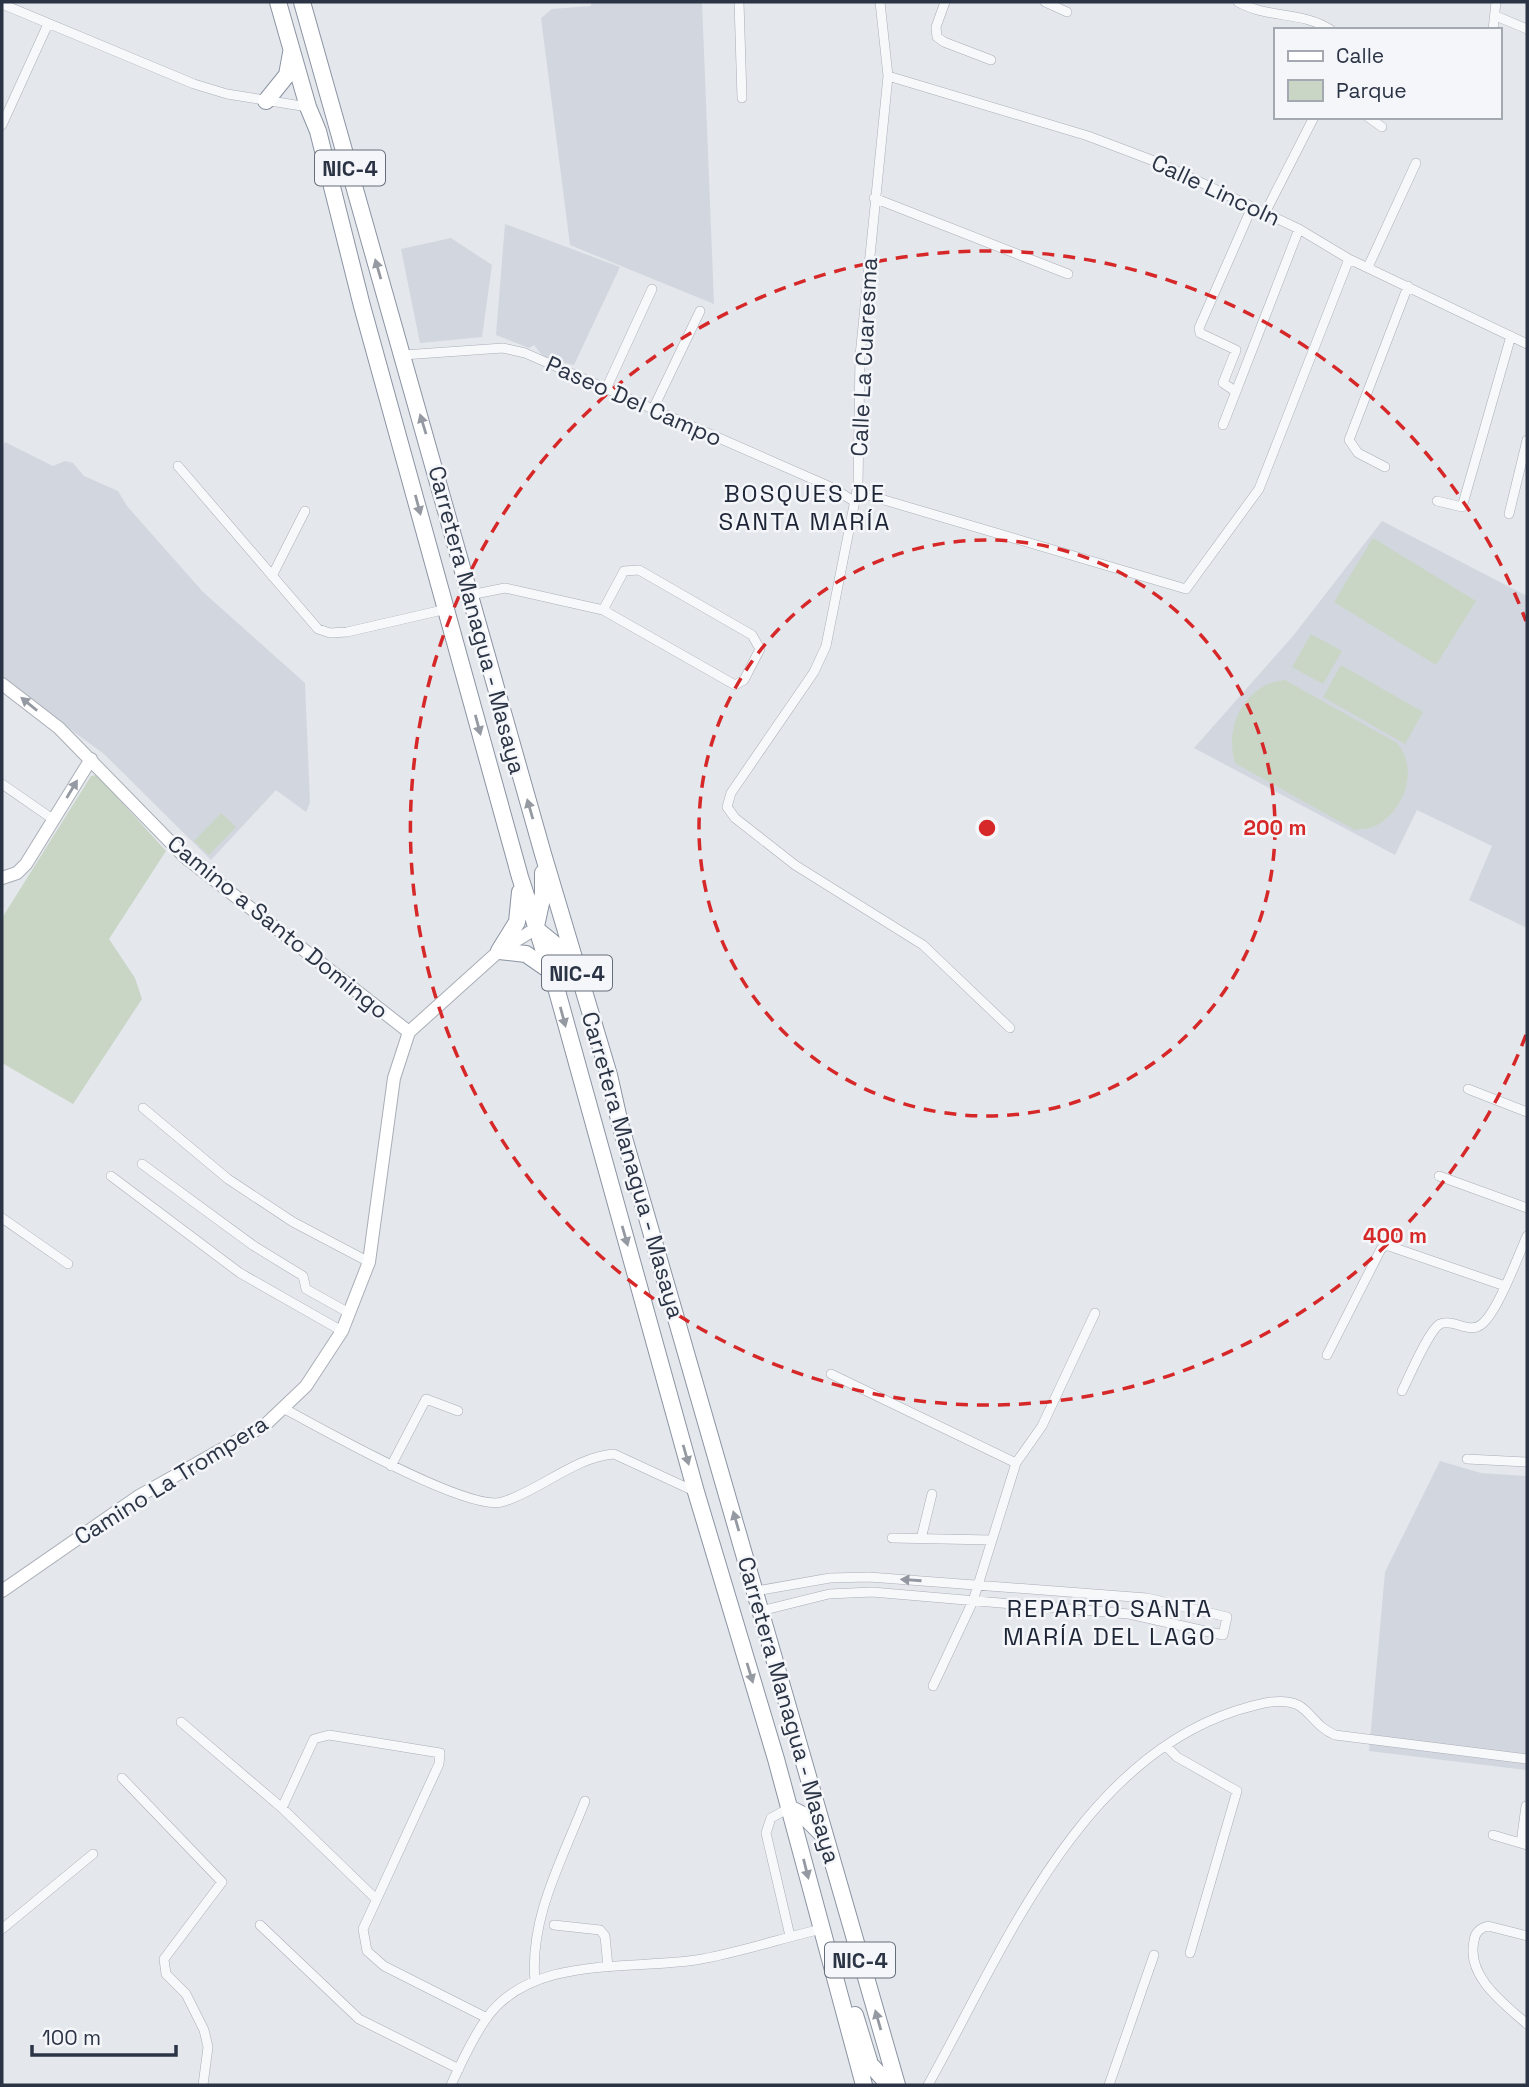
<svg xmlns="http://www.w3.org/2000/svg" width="1529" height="2087" viewBox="0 0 1529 2087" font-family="'Space Grotesk',sans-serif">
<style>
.built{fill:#d2d6de}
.green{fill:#c9d6c5}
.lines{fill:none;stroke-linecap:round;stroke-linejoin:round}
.street-casing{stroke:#a9aeb7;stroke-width:10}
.secondary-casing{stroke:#a9aeb7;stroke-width:14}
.highway-casing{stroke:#8b94a3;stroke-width:18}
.street{stroke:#f7f8fa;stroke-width:9}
.secondary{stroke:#fff;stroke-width:12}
.highway{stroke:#fff;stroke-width:16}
.oneway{fill:#959aa2}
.oneway2{fill:#9196a0}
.ring{fill:none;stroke:#d62828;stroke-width:3.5;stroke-dasharray:12 9}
.labels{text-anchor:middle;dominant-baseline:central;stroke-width:5;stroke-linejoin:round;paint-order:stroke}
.shield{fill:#f4f6f9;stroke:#676e7b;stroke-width:2}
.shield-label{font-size:21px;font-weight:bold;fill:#2b3445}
.street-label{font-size:23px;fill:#2b3445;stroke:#f4f6f9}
.neighbourhood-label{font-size:24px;letter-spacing:2px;fill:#1d2536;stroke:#f4f6f9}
.centre{fill:#d62828;stroke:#f4f6f9;stroke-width:3.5}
.ring-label{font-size:21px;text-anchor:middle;font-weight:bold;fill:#d62828;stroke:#f4f6f9;stroke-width:5;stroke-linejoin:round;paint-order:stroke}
</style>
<rect width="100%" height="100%" fill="#e4e7ec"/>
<!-- built -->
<path class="built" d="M591,2H702L714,304L570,245L541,18L552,9L591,6Z
M505,224L620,267L574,365L545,359L534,345L529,348L496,335Z
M451,238L492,265L482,337L420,343L401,249Z
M5,442L53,466L65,461L73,463L84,476L118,491L127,506L203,592L305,683L310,803L306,812L276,790L211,860L104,754L2,679V449Z
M1382,521L1527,596V928L1469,900L1492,846L1417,810L1395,855L1194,748L1293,636Z
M1440,1461L1481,1473L1527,1476V1770L1369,1751L1385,1572Z"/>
<!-- green -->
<path class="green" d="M1373,538L1476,601L1436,665L1334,602Z
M1311,634L1342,651L1323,684L1292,667Z
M1341,665L1423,712L1405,744L1323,697Z
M1285,680L1397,743C1419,768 1405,810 1377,825C1370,829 1362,829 1355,830L1235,763C1224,726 1245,684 1285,680Z
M97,775L166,851L109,939L135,978L142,999L73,1104L2,1063V918L91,776Z
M221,813L236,827L209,855L194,841Z"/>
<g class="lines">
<!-- street casing -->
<g class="street-casing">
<path id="street" d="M739,2L742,98
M880,2L888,76L860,356L858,485L826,646L814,672L731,793L727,807L735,818L795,865L923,945L1010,1028
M945,2L936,27L937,37L944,42L991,60
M1045,2L1067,12
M1238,2C1268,19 1303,11 1331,30
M2,4L194,84L227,94L308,107
M1496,16L1527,29
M1493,30L1496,2
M888,76L1088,136L1162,164L1299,229L1349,259L1527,344
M1368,117L1382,127
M2,125L48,24
M874,198L1068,274
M1265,213L1314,117
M1368,267L1416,163
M403,355L503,348L525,353L833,488L855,502
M606,389L652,289
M1235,391L1223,383L1236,350L1200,333L1199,328L1252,207
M653,409L700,311
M1223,425L1299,229
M178,466L318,629L330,633L347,632L447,609
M1385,467L1358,453L1349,440L1408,286
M857,492L1186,589L1259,489L1349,259
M1437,501L1462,507L1511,336
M1509,514L1527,440
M272,576L305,511
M470,595L505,588L603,610L735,685L744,680L760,649L752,635L639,570L624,571L603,610
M2,784L54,820
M1468,1089L1527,1112
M143,1108L228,1179L293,1222L369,1262
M142,1164L254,1246L303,1276L306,1289L349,1313
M111,1176L240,1273L342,1331
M1439,1176L1527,1208
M2,1218L68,1264
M1327,1355L1381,1249L1386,1245L1505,1286
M831,1374L1016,1463
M1402,1391C1409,1377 1429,1330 1440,1324C1453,1318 1470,1335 1482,1324C1498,1311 1518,1256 1527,1236
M283,1408C320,1428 468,1512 502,1502C540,1491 574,1457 614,1454L694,1491
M1467,1459L1527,1462
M391,1466L426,1399L458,1411
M892,1538L992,1540
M921,1539L932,1494
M756,1591L830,1578L869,1577L1147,1598L1227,1617L1223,1635L1129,1614L872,1592L829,1594L761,1611
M933,1686L973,1601L1016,1463L1042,1426L1095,1313
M181,1722L282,1808L375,1898
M1167,1747L1177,1757L1237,1791L1190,1953
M122,1778L222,1882L164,1959L166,1974L186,1994L204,2030L208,2047L203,2085
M282,1808L314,1739L329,1735L440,1753L439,1764L363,1929L367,1951L384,1966L487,2018
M789,1808L771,1818L766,1833L790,1936
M1493,1835L1527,1845
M1521,1843L1526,1806
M260,1925L359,2019L459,2069
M554,1925L600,1930L605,1936L608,1967
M2,1929L93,1854
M1527,1936L1488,1926C1480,1928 1475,1932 1474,1941C1466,1976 1503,2003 1527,2024
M535,1981C529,1918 563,1858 585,1801
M451,2085C461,2063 472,2039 486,2019C530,1955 629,1970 696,1960C738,1953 779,1939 821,1929
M928,2085C1003,1951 1077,1763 1235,1711C1253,1706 1279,1696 1298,1705C1311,1712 1316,1727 1335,1735L1527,1759
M1109,2085L1154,1955"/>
</g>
<!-- secondary casing -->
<g class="secondary-casing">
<path id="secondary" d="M2,684L59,728L185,857L409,1032
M2,878L17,873L26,864L91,759
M2,1591L139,1496L265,1425L306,1386L342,1331L369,1262L394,1078L409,1032L499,951L535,929"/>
</g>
<!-- highway casing -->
<g class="highway-casing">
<path id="highway" d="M278,2L308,107L318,131L362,306L520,877L557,991L696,1492L776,1759L864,2085
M302,2L543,854L609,1075L620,1124L897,2085
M266,101L287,75L291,53
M520,892L517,922L499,951L526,954L549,970
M536,926L543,894V873
M536,929L558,947L570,966
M789,1808L803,1815L823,1835
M855,2015L870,2064L889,2085"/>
</g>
<!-- street -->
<use href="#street" class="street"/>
<!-- secondary -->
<use href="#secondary" class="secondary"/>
<!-- highway -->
<use href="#highway" class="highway"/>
</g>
<!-- one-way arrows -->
<defs><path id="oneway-solid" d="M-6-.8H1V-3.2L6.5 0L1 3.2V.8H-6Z" transform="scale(1.75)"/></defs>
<g class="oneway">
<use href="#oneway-solid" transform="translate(378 269) rotate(-106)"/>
<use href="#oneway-solid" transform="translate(423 424) rotate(-107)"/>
<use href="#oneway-solid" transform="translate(418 505) rotate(75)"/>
<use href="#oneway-solid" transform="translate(29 704) rotate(-141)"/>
<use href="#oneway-solid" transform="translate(478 725) rotate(75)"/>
<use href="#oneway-solid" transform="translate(72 789) rotate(-59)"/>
<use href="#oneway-solid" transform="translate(530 809) rotate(-106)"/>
<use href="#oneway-solid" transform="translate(563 1017) rotate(75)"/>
<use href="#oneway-solid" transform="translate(625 1236) rotate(74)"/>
<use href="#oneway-solid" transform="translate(686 1455) rotate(74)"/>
<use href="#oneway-solid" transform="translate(736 1521) rotate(-106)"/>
<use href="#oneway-solid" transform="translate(750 1673) rotate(73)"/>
<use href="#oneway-solid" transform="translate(806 1869) rotate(76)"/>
<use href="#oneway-solid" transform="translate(878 2020) rotate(-106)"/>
</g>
<use class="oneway2" href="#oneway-solid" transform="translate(911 1580) rotate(-176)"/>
<!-- distance rings -->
<g class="ring">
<circle cx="987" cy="828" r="288"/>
<path d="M1526 1035A577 577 0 1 1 1526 621"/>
</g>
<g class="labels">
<!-- shield labels -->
<g class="shield">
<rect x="315" y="150.5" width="70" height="35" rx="5"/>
<rect x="542" y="955.5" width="70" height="35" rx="5"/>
<rect x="825" y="1942.5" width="70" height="35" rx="5"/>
</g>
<g class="shield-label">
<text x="350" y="168">NIC-4</text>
<text x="577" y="973">NIC-4</text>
<text x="860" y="1960">NIC-4</text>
</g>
<!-- street labels -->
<g class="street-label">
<text transform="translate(1216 190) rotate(25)">Calle Lincoln</text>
<text transform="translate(864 357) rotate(-87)">Calle La Cuaresma</text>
<text transform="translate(634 401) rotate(24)">Paseo Del Campo</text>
<text transform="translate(477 620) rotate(75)">Carretera Managua - Masaya</text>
<text transform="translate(278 927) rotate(39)">Camino a Santo Domingo</text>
<text transform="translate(633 1165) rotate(74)">Carretera Managua - Masaya</text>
<text transform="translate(171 1480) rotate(-32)">Camino La Trompera</text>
<text transform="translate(789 1710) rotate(74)">Carretera Managua - Masaya</text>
</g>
<!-- neighbourhood labels -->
<g class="neighbourhood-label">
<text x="805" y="493">BOSQUES DE<tspan x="805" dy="28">SANTA MARÍA</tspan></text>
<text x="1110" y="1608">REPARTO SANTA<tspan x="1110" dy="28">MARÍA DEL LAGO</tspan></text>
</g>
</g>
<circle cx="987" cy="828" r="10" class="centre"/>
<g class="ring-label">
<text x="1275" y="835">200 m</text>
<text x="1395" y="1243">400 m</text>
</g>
<!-- border -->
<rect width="1529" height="2087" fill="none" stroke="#2b3445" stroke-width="7"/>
<!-- legend -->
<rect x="1274" y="28" width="228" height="91" fill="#f4f6f9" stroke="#a4a8b1" stroke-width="2"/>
<rect x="1288" y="51" width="35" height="10" fill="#ffffff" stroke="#a4a8b1" stroke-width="2"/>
<text x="1336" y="63" font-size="21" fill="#2b3445">Calle</text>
<rect x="1288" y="80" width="35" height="21" fill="#c9d6c5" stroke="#a4a8b1" stroke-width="2"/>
<text x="1336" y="98" font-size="21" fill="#2b3445">Parque</text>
<!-- scale -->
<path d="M32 2045v10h144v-10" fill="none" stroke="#2b3445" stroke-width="3.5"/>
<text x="42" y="2045" font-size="21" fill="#2b3445" stroke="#f4f6f9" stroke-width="5" paint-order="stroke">100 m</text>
</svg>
